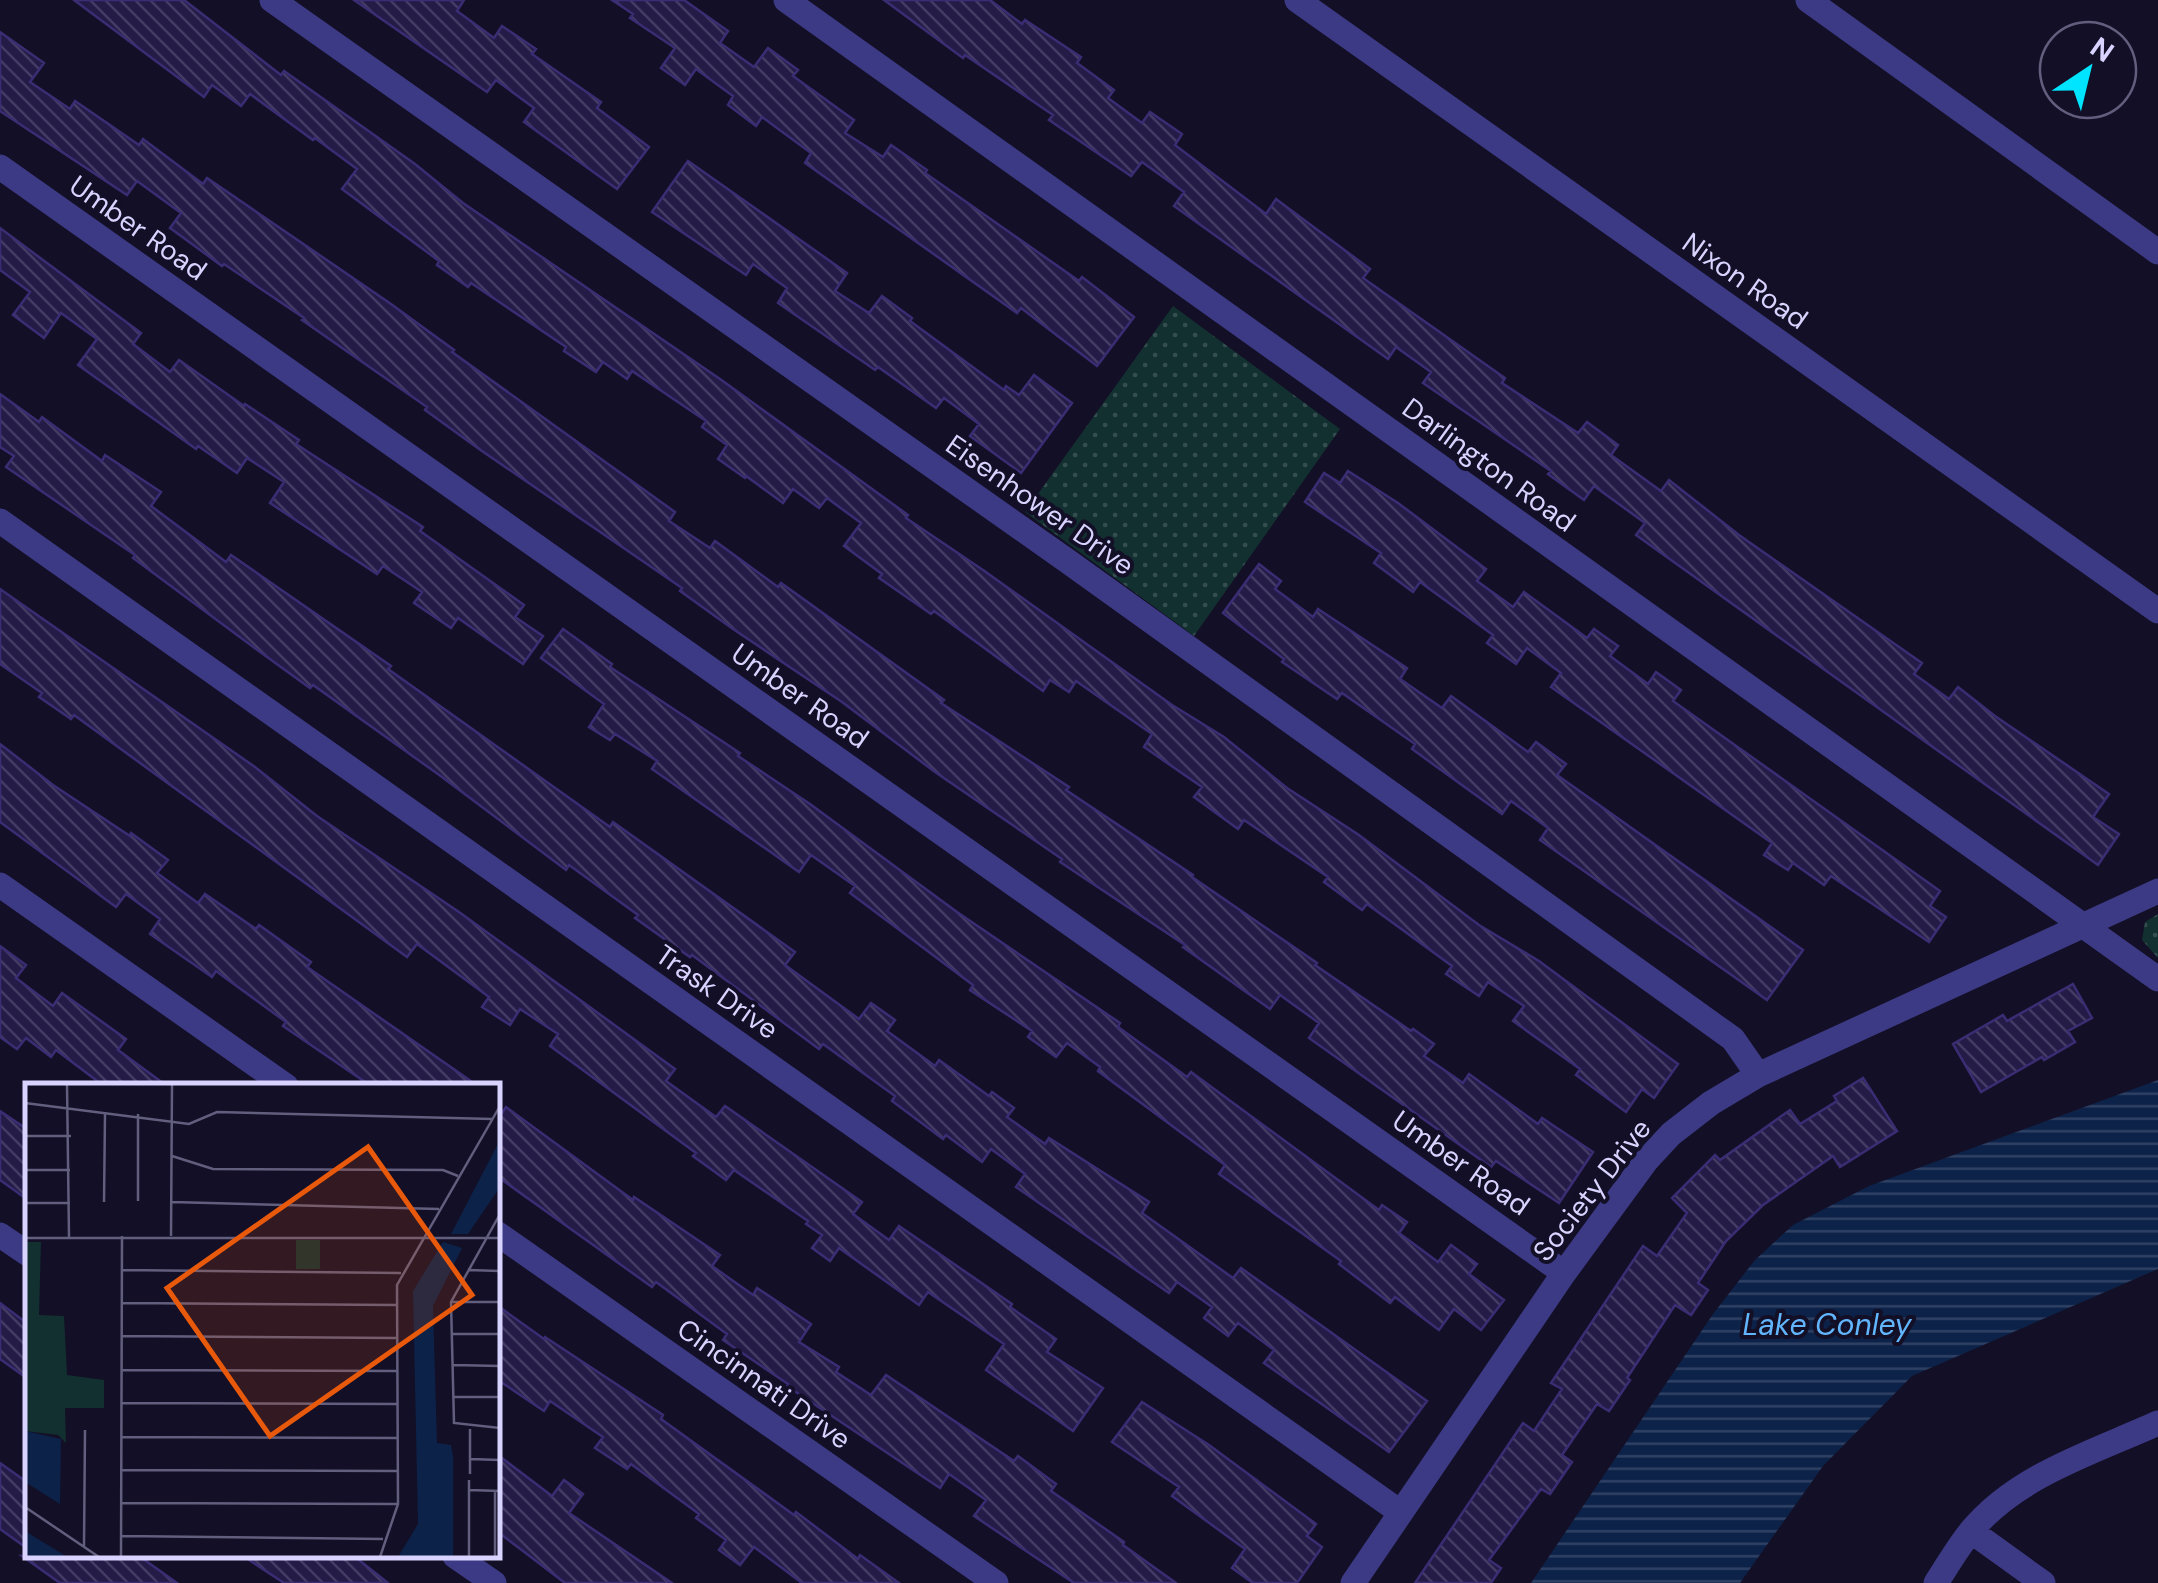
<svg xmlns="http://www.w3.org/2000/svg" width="2158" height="1583" viewBox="0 0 2158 1583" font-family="'DM Sans',sans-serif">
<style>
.grass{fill:url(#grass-dots)}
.water{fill:url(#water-rules)}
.building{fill:url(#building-back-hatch);stroke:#3b2d73;stroke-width:2.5}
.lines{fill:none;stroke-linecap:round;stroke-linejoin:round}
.minor{stroke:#3d3a85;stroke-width:25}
.tertiary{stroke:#3d3a85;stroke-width:25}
.labels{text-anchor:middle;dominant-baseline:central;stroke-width:8;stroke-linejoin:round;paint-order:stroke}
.street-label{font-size:28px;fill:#d9d4ff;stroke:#130f26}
.water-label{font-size:30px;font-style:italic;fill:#62b6ff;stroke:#130f26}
.inset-road{fill:none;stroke:#625e7d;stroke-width:2.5}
.view{fill:#e8590c;fill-opacity:0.15;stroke:#e8590c;stroke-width:5}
.inset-edge{fill:none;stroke:#d9d4ff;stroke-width:5}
</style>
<defs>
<pattern id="grass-dots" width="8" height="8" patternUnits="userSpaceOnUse" patternTransform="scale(2.5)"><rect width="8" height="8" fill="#12302f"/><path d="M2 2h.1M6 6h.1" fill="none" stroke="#344d4e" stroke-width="1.8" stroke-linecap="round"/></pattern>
<pattern id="water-rules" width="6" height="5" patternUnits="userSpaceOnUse" patternTransform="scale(2.5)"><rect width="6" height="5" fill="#0c2248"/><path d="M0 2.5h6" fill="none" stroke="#2f4163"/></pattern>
<pattern id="building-back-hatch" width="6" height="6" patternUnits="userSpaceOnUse" patternTransform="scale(2.5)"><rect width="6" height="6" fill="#241b47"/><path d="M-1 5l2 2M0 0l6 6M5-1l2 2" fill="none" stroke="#433b63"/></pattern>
</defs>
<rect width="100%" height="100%" fill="#130f26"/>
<!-- grass -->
<path class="grass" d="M1173,306L1340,429L1194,636L1025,512Z
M2158,914V958L2142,940L2145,922Z"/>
<!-- water -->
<path class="water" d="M2158,1080V1269L1912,1376L1823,1466L1740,1583H1531L1713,1314L1755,1260L1793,1225L1869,1186Z"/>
<!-- building -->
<path class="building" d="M74,0H184L281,75L284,71L415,164L463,203L720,379L908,515L906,518L983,570L1172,705L1224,737L1287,788L1359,835L1479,925L1539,961L1678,1064L1654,1098L1642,1089L1626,1112L1576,1075L1580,1069L1513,1021L1524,1006L1488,982L1479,996L1446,974L1452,966L1367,904L1362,910L1324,882L1328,877L1244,820L1238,829L1194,797L1202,787L1144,747L1152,734L1076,681L1069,692L1050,680L1043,691L934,611L931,614L879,578L882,574L844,546L861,523L827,498L819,508L793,489L783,503L746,476L745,478L718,459L727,445L702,427L706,421L632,371L627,379L603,362L596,372L564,351L566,347L471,283L468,287L437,265L439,261L342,189L357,169L315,138L313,140L250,94L241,106L212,85L204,97Z
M354,0H464L457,11L494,38L502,26L536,49L532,54L601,102L597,108L649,147L617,189L524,122L534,108L496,80L487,92Z
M612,0H684L728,31L720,43L754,67L768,48L798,70L793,76L854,120L845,133L883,157L891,145L927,170L925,173L1079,281L1082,277L1134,317L1097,366L1021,308L1017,313L805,163L811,153L762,117L756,126L728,105L733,96L696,69L685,85L661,68L675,48L630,18L633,14Z
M884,0H990L1022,24L1025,20L1081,57L1077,63L1114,90L1108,98L1142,123L1150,112L1182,134L1175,145L1266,214L1276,199L1370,269L1363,278L1505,378L1502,383L1578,433L1587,422L1618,445L1611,455L1661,491L1669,480L1739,535L1922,663L1914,674L1949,699L1958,687L1995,716L2109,794L2093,817L2119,834L2098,865L1636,535L1645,523L1594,486L1584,500L1548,474L1551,471L1423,383L1431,372L1396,347L1388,359L1174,206L1184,192L1142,162L1131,176L1049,120L1053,115L965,55L963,58Z
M0,32L44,63L30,82L70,109L75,101L139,145L143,139L203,184L207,178L391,304L454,350L452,352L675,512L669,521L710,548L715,541L778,587L781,583L944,700L941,703L1069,787L1066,790L1193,875L1192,877L1317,963L1315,965L1411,1031L1413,1029L1434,1044L1424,1056L1463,1083L1469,1074L1538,1124L1542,1118L1593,1152L1559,1203L1496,1161L1491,1167L1309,1038L1319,1023L1280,995L1270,1009L1183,947L1185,945L1060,862L1062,859L935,772L842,702L733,629L680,591L682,588L479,449L425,410L427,407L302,320L304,318L224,264L222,266L170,228L181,213L137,181L127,195L0,111Z
M688,161L847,273L835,291L869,313L882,296L912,318L910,321L1004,390L1006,386L1019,395L1034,375L1072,403L1021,473L970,436L979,424L944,398L936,408L878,367L875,370L778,303L787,288L753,264L746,275L652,212Z
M0,228L141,333L133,344L170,372L179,360L244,406L245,404L299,440L296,444L423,527L420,531L524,605L515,617L543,636L523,664L458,618L451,628L414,603L422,592L383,566L377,574L270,503L284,482L247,458L237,473L198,446L196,449L78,365L97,339L61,313L44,338L13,315L30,292L0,270Z
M0,394L39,422L42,417L102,461L105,455L161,492L151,506L226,562L231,555L391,666L388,669L610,827L613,822L795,952L785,965L859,1019L871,1003L895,1020L887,1031L935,1066L939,1060L989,1096L992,1092L1014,1108L1007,1117L1045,1144L1049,1138L1149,1202L1142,1213L1233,1278L1241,1268L1427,1401L1389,1452L1264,1363L1274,1350L1238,1323L1228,1336L1204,1318L1212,1307L1177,1282L1169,1293L1016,1187L1025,1174L991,1149L982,1162L946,1135L943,1139L892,1101L895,1096L823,1044L819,1049L692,955L690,957L635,918L638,915L569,865L566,870L442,777L313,685L310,688L256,649L133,558L135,555L6,467L14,456L0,447Z
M1348,471L1398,503L1486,569L1477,581L1513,607L1524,592L1587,638L1594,629L1618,646L1610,656L1648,684L1656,672L1681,690L1673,701L1940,891L1930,906L1946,917L1929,942L1831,876L1824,885L1793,863L1788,870L1764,855L1772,843L1551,687L1561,673L1527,648L1516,664L1487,643L1493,635L1420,582L1413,592L1374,563L1381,553L1305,502L1324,473L1340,483Z
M1259,564L1281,581L1275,589L1313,617L1318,609L1407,668L1400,679L1442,708L1451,696L1528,752L1536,742L1566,764L1557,775L1803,950L1767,1000L1540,840L1548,828L1511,801L1502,814L1412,749L1415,744L1342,693L1337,699L1282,662L1284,659L1223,613Z
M0,589L255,767L317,816L459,912L675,1069L666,1081L702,1107L716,1117L725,1106L862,1202L853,1214L889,1240L899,1226L1012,1304L1010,1307L1056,1339L1047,1352L1103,1388L1073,1431L986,1370L1004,1344L928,1292L919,1305L839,1248L830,1261L812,1248L822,1235L806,1224L808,1221L734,1170L726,1180L693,1156L696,1153L550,1046L558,1034L520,1009L510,1025L482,1007L489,997L417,944L407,957L74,715L71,719L39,697L42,693L0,664Z
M563,629L612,664L610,667L740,753L738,756L810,804L957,912L1120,1023L1118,1027L1187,1077L1191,1072L1379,1210L1382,1205L1407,1222L1399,1233L1438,1262L1451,1245L1477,1264L1469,1274L1504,1300L1481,1330L1454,1309L1439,1330L1395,1297L1390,1303L1339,1264L1341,1261L1219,1174L1225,1165L1098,1071L1100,1067L1067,1043L1056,1057L1028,1037L1032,1031L970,990L973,985L850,893L855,886L811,855L799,872L652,769L657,761L615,734L610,740L589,727L604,704L541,658Z
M0,744L53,785L130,836L131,833L168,860L157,873L198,903L205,894L256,929L259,925L311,962L307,967L478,1086H371L283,1026L286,1022L216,971L212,977L150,934L160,919L126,894L116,907L0,822Z
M0,946L26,965L16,978L53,1006L62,993L126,1039L118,1050L167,1086H104L56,1050L51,1057L26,1038L17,1049L0,1037Z
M2073,984L2092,1018L2068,1031L2075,1042L2044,1060L2042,1057L1981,1092L1953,1044L2003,1015L2007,1021Z
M1863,1078L1897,1131L1840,1167L1833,1156L1763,1205L1726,1241L1698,1283L1708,1290L1691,1315L1675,1305L1627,1378L1630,1380L1609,1411L1597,1404L1562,1455L1572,1462L1550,1494L1541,1489L1489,1560L1501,1568L1491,1583H1415L1523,1423L1534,1431L1562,1389L1551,1383L1643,1246L1657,1256L1687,1213L1672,1198L1715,1155L1720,1160L1790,1110L1800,1124L1837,1101L1834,1096Z
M506,1107L633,1200L634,1197L720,1255L712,1266L753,1295L757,1288L811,1324L799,1342L839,1367L836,1372L871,1395L886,1375L1014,1461L1018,1456L1056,1484L1051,1491L1124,1542L1123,1545L1176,1583H1074L974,1516L986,1500L949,1474L940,1488L787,1386L788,1384L723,1340L727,1334L656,1282L652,1287L498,1177V1119Z
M0,1111L28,1130V1200L0,1180Z
M0,1303L28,1324V1379L0,1359Z
M498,1306L544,1339L545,1337L663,1415L661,1419L794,1515L796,1512L858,1559L860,1555L899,1583H802L754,1547L740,1565L719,1550L726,1540L696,1518L699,1514L631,1464L627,1469L595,1448L603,1437L550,1401L544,1411L498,1380Z
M1142,1402L1209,1445L1316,1524L1307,1536L1322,1547L1297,1583H1253L1232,1568L1245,1549L1172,1496L1179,1487L1112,1442Z
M498,1455L552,1496L564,1480L583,1494L569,1513L672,1583H565L498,1532Z
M0,1463L28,1483V1549L0,1529Z
M22,1556H139L177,1583H60Z
M243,1556H354L388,1583H284Z"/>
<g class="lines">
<!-- minor -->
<path class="minor" d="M272,0L1066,560L1733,1039L1758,1075
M1297,0L2158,611
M1808,0L2158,252
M0,167L1564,1273
M0,521L1400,1512
M0,885L286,1086
M498,1234L996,1583
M0,1235L28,1254
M1971,1531L2043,1583
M455,1556L494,1583
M1353,1583L1564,1273L1646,1161L1671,1134L1711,1103L1758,1075L2158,891
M1936,1583C1947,1566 1958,1547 1971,1531C2017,1475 2094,1452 2158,1423"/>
<!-- tertiary -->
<path class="tertiary" d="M786,0L2158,979"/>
</g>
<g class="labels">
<!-- street labels -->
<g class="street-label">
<text transform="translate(138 228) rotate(35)">Umber Road</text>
<text transform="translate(1745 281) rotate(35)">Nixon Road</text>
<text transform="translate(1489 465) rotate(36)">Darlington Road</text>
<text transform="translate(1040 505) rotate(35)">Eisenhower Drive</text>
<text transform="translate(800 696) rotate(35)">Umber Road</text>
<text transform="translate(717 992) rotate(35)">Trask Drive</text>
<text transform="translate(1461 1163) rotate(35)">Umber Road</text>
<text transform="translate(1592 1190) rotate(-52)">Society Drive</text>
<text transform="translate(764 1384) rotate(35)">Cincinnati Drive</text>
</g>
<!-- water labels -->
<g class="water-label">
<text x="1827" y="1324">Lake Conley</text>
</g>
</g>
<!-- overview -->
<g transform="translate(25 1083)">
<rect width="475" height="475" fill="#130f26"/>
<path d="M271,157H295V186H271Z" fill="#12302f"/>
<path d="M0,159H16L14,232L39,233L42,292L79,297V325H40L41,360L33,352L0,348Z" fill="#12302f"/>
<path d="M475,57V104L443,151H426ZM418,159L437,165L408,223L412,360L426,362L428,373V474H373L393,441L388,208ZM0,348L36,356L35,421L0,399ZM0,448L39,472L41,474H3Z" fill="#0c2248"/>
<path class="inset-road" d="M42,1L44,154M0,20L164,41L192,29L467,36M0,53H46M147,73L188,86L418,87L433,93M0,87H45M113,118V31M79,119L80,31M147,119L414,126M0,120H45M475,131L426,219L429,340L475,345M146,153L147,1M0,155H475M97,187L376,190M443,187L475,188M426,219H475M97,220L371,222M426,251H475M97,253L371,255M428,282L475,283M97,287L372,288M428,314H475M97,320L372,321M445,346V391M97,354L373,355M445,376L475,377M97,387L373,388M444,397V474M444,407L475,408M470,408V474M97,420L373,421M0,424L74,474M97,453L358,456M59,463L60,347M96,474L97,153M355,474L373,421L372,202L475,23"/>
<path class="view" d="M343,64L447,212L245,353L142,205Z"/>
<rect width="475" height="475" class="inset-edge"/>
</g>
<!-- north arrow -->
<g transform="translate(2088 70) rotate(35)"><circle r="48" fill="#130f26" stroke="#625e7d" stroke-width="2.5"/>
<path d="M0-8L18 38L0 25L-18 38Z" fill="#00e5ff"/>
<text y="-15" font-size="28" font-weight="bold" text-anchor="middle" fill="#d9d4ff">N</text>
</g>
</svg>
